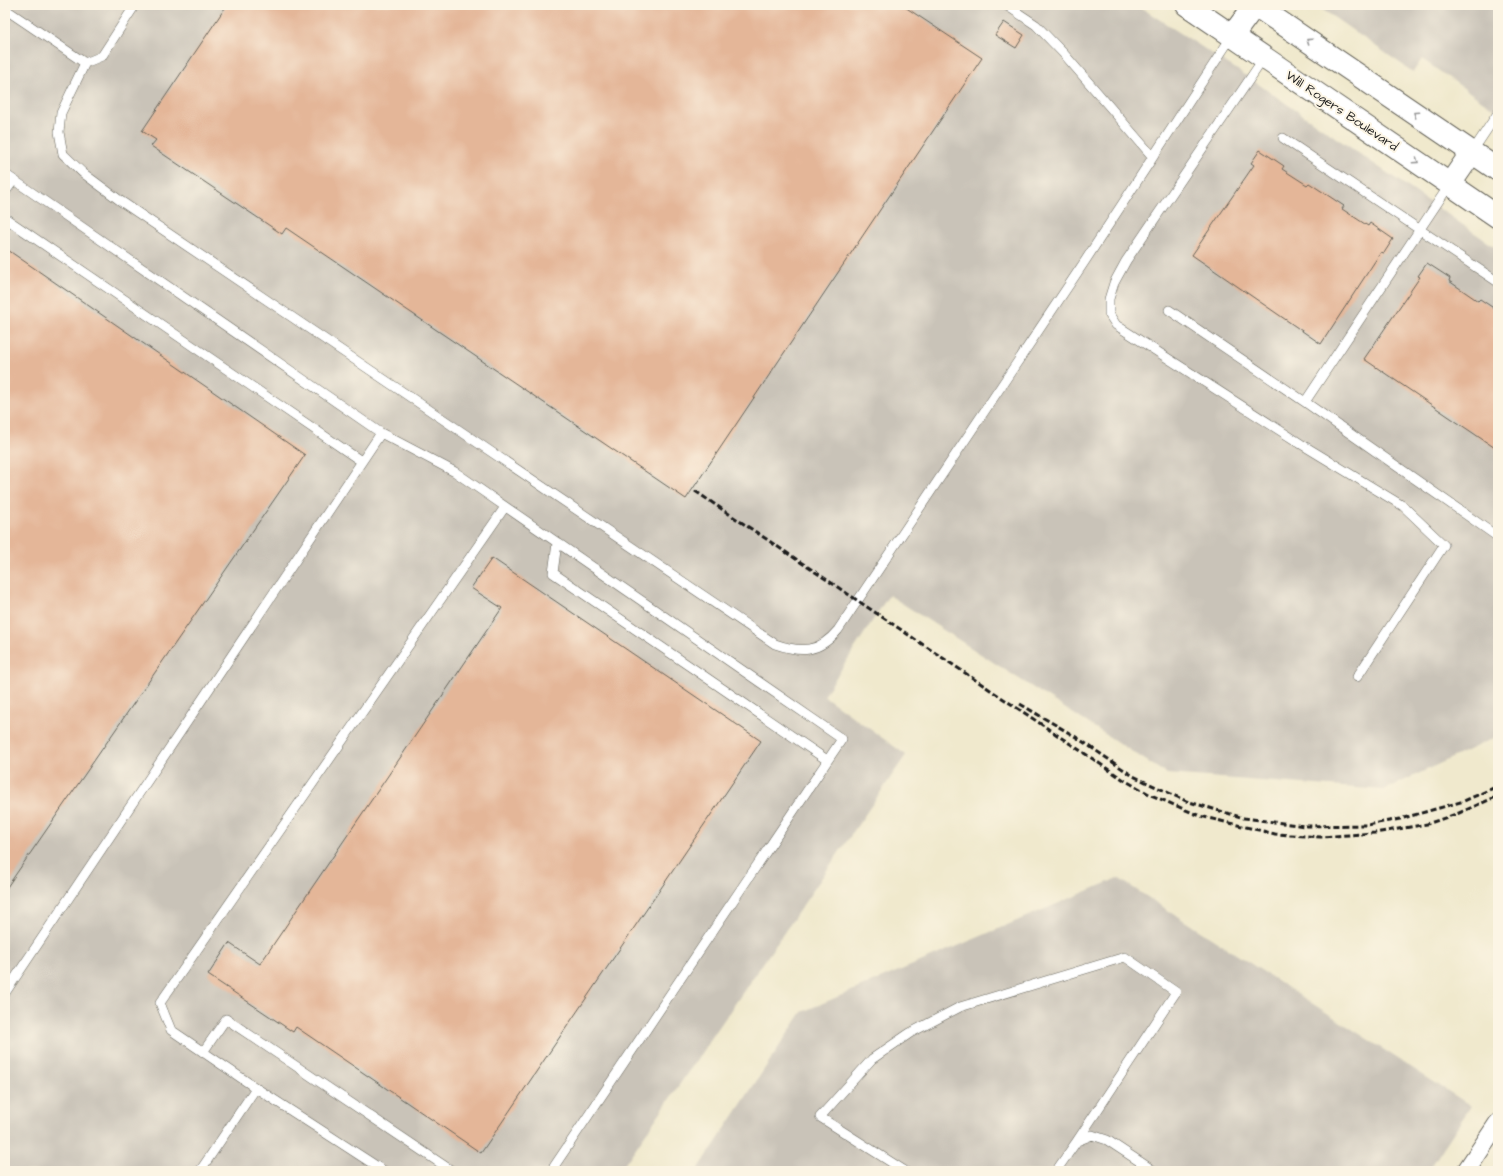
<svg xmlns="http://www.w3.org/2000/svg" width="1503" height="1176" viewBox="0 0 1503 1176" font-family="'Architects Daughter',sans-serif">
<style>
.industrial{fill:#c9c3b8}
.building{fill:#e4b698}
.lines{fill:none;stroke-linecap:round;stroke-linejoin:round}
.lane-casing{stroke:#66645a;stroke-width:10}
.street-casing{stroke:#66645a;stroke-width:20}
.secondary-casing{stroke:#66645a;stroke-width:24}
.lane{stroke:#fff;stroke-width:9}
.street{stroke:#fff;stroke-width:18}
.secondary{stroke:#fff;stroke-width:22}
.rail{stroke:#1c1c1c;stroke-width:3;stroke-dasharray:6 3;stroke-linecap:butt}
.oneway{stroke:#999}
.labels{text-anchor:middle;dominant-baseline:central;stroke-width:4;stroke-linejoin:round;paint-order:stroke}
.street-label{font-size:13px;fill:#1c1c1c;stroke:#fcf5e5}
</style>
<rect width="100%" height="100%" fill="#fcf5e5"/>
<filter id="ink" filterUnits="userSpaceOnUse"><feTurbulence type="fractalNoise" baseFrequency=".025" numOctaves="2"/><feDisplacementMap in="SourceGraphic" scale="8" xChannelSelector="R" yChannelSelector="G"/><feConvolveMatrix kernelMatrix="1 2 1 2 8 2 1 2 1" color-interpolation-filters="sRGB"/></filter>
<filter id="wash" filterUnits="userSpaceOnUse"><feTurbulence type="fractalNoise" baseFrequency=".012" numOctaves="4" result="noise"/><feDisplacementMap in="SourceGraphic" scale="16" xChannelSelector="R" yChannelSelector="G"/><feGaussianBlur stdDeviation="0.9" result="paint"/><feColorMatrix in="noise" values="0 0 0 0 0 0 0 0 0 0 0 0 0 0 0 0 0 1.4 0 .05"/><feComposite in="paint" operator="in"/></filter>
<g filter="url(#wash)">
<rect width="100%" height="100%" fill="#f0e9cd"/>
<!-- industrial -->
<path class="industrial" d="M5,5H1137L1245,75L1498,249V736L1384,790L1167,774L889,595L824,696L906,755L620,1171H5Z
M1316,5H1498V112L1422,59L1413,72Z
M1118,878L1471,1106L1428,1171H697L802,1012Z"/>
<g id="blocks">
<!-- building -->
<path class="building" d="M227,5H902L982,58L686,499L286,228L282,234L151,146L156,140L142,131Z
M1004,22L1024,35L1016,48L995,35Z
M1260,150L1284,166L1282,169L1307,185L1309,183L1344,206L1342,209L1368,226L1370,223L1393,239L1384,253L1381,252L1321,344L1192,255L1254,165L1251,163Z
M5,248L305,455L5,890Z
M1427,263L1450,278L1449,281L1478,301L1480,299L1498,311V450L1364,359L1420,277L1418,276Z
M492,558L761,741L481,1153L296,1027L293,1032L208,975L229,943L260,964L502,608L471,588Z"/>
</g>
</g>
<g filter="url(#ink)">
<use href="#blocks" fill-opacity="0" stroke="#66645a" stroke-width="1"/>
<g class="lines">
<!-- lane casing -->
<g class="lane-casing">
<path id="lane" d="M1006,5L1036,25L1064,54L1153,157
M5,9L85,63L61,113L59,132L63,154L83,173L122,202L775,644C801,653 819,653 838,630L1085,261L1232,36
M1264,58L1126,261L1114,283L1109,299V314L1116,325L1301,444L1403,506L1444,545L1357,677
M85,63L102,56L135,5
M1283,138L1498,282
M1472,152L1498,113
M5,174L381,433L5,993
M5,192L14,180
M5,218L361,461
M1169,310L1305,402L1498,537
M1305,402L1450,184
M381,433L455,472L842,739L551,1171
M557,543L553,573L827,760
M203,1052L226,1019L452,1171
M256,1088L171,1030L160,1003L505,507
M200,1171L256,1088L384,1171
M905,1171L820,1117L872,1059L910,1033L960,1007L1125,957L1176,992L1077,1141
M1056,1171L1077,1141L1092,1135L1107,1140L1154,1171"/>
</g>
<!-- street casing -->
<g class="street-casing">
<path id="street" d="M1466,1171L1498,1123"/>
</g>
<!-- secondary casing -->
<g class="secondary-casing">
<path id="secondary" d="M1187,5L1498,217
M1255,5L1498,170
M1232,36L1255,5
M1450,184L1472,152"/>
</g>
<!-- lane -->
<use href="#lane" class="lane"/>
<!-- street -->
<use href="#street" class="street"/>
<!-- secondary -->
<use href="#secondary" class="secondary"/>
<!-- rail -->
<path class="rail" d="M695,491L1124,780L1151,795L1200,816L1275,834L1321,837L1375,833L1427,824L1459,813L1498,796
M1020,704L1076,737L1133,776L1186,801L1244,818L1305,826L1367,825L1400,819L1464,801L1498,786"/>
</g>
<!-- one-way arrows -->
<defs><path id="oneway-chevron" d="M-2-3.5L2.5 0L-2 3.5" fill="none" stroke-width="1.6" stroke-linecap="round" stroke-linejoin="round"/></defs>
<g class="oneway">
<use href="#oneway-chevron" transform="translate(1309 41) rotate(-146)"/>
<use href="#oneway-chevron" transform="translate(1416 114) rotate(-146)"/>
<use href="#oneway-chevron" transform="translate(1416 161) rotate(34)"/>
</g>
</g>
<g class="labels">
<!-- street labels -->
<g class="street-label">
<text transform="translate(1342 111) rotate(34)">Will Rogers Boulevard</text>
</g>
</g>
<!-- margin -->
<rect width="1503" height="1176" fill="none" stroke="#fcf5e5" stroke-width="20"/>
</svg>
